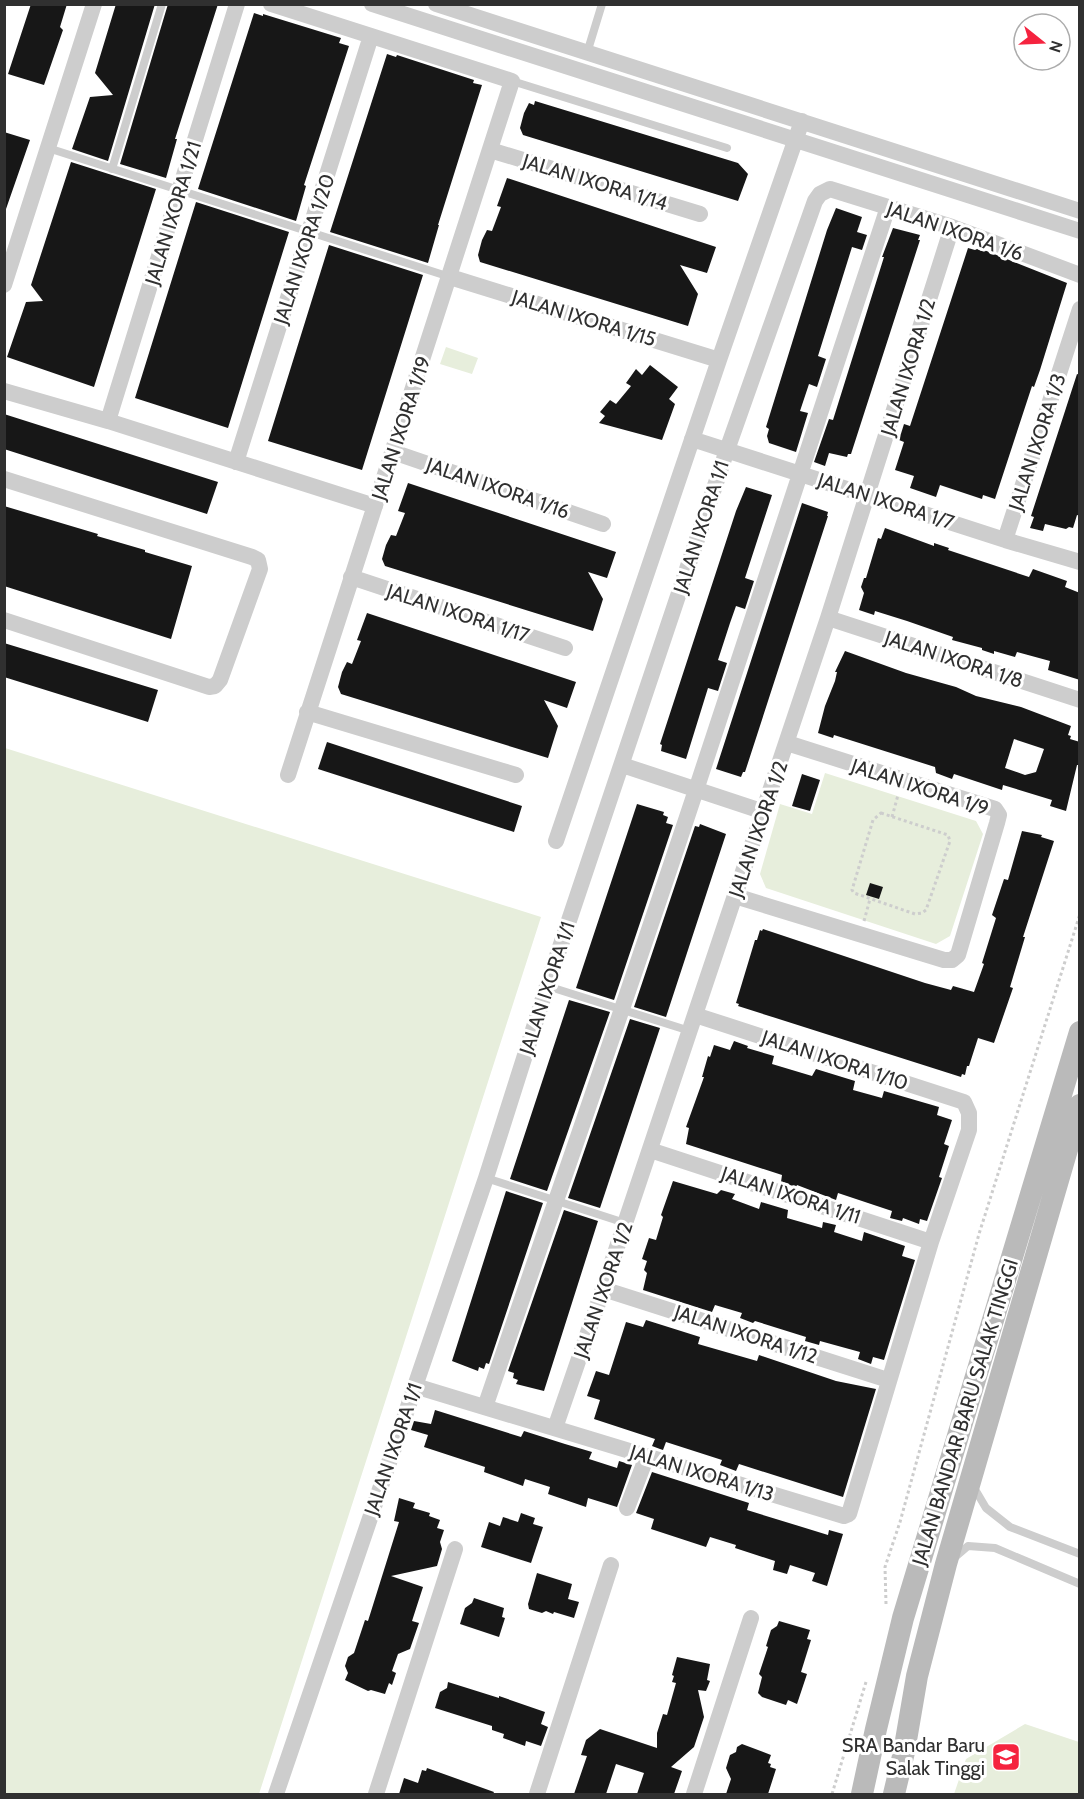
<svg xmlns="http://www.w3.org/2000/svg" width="1084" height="1799" viewBox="0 0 1084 1799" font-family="Cabin,sans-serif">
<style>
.green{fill:#e7eedc}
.building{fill:#171717;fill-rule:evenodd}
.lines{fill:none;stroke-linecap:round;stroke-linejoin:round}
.path{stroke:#cdcdcd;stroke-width:3;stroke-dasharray:3 3;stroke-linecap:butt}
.service{stroke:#cdcdcd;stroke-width:8}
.minor{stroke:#cdcdcd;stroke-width:16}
.secondary{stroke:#bababa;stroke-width:22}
.labels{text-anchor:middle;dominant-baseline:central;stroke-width:6;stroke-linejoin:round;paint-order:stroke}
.street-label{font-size:20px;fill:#303030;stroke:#fff}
.poi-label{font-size:20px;fill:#303030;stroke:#fff;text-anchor:end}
</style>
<rect width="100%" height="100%" fill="#fff"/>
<!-- green -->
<path class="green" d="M446,347L478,358L472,374L440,364Z
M5,748L541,917L259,1794H5Z
M825,773L976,821L983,834L950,936L936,944L766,888L760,874L780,804L812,814Z
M1025,1724L1079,1742V1794H954L966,1759Z"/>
<!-- building -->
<path class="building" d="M31,4H67L60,27L63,30L44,85L8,74Z
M116,4H155L108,161L72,149L90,97L113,95L95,73Z
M168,4H218L175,139H177L166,178L120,164Z
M254,13L263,16V14L341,38L339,43L349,46L304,185L306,186L296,221L198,189Z
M387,54L396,57L397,55L474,80L473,83L482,85L438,225H439L428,263L330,232Z
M535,101L738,163L748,174L738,201L523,135L520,128L524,113L529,103L534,105Z
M4,132L30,140L6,209H4Z
M71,162L156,189L94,387L7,357L26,302L43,301L31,285Z
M507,178L716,247L707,273L680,265L698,294L688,326L480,262L478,255L482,240L487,230L492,231L501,207L497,206Z
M196,202L289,232L228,428L135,398Z
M836,208L862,217L857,232L867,235L862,250L852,247L818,356L826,359L817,387L809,384L800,411L808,413L796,452L769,443L767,436L769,429L766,427L827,230Z
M893,228L920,235L918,240H920L851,454H848L847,457L829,453L825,466L814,462L829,419L833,420L884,257H882Z
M329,245L423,275L362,470L268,441Z
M968,248L975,250L979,248L1067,283L1040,370L1034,387L1032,386L995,499L983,495L982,499L940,485L936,497L910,488L914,476L895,470L904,442L899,440L904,424L910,426Z
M650,365L678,387L669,399L675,404L662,440L599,423L605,416L600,412L610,400L616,404L631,386L626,383L636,369L642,375Z
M1077,374L1080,375V516L1077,515L1073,528L1069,527L1066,529L1045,524L1043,531L1030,528L1034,517L1031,516Z
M4,414L218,482L207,514L4,449Z
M408,483L616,552L607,578L588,572L603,599L593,631L385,566L382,559L386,545L391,535L396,536L405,513L398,511Z
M746,487L772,495L745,578L754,581L745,609L736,606L730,623L718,660L727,663L718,691L708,688L686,759L661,751L662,745L660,744L736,511Z
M802,503L828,512L827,516H828L745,772H743L741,777L716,769Z
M4,506L98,534L97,536L145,550V552L192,566L171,639L4,586Z
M885,528L934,546V543L949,548L948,550L1029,577L1033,569L1067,581L1065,587L1080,593V680L1048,670L1050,661L1017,652L1015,657L994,651V654L982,650V648L952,640L953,637L907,621L875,611L874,615L859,610L864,593L861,587L864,578H866L878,538L881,539Z
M367,613L576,682L567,708L544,700L558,726L548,758L341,694L338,687L342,672L347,662L352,664L361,641L357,640Z
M4,643L158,690L148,722L4,677Z
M845,651L906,673L956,687L976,696L1021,707L1071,726L1068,735L1071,736L1070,739L1080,742V765H1077L1066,811L1050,806L1052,800L1003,785L1002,790L954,774L952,779L936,773L935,767L834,735L833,738L818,733L825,706L835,681L837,672H835ZM1014,739L1044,749L1036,772L1025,775L1005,768Z
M327,742L522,806L514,832L318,769Z
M802,774L820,780L810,811L792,806Z
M637,804L664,812L663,815L668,817L666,823L673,825L614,1000L576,988Z
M700,824L726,834L666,1017L634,1007L695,826L699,827Z
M1022,831L1042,835L1041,837L1054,841L1023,937H1025L1010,987L1013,988L994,1043L978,1038L969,1066H967L965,1075L962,1074L961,1077L738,1006L739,1004L736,1003L755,940H757L760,930L762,931L763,929L925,983L951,990L953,986L974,992L984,964L982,963L996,918L992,915L1004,879L1008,880Z
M870,883L883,887L879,899L866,895Z
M569,1000L610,1012L547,1191L510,1179Z
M630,1019L660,1028L600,1208L568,1198Z
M734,1041L748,1046L747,1048L774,1056L772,1064L812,1076L816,1069L855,1081L853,1090L882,1098L884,1091L939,1107L937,1115L952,1120L944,1144L949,1146L939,1177L942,1178L927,1221L920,1219L919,1224L903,1218L902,1221L890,1218L892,1211L838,1193L836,1200L797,1185L796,1187L781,1182L782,1175L686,1144L689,1128L686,1127L704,1077H702L708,1056L710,1057L714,1045L730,1050Z
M673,1181L717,1194L721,1190L735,1194L732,1199L759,1209L761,1202L788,1210L787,1218L822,1228L823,1222L836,1225L834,1232L862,1241L864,1232L905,1246L902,1256L915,1260L884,1360L873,1357L871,1364L858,1359L860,1352L820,1341L819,1345L805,1341L806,1337L755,1321L753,1323L740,1318L742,1313L715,1305L712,1312L643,1290L647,1273L644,1270L647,1261L642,1259L649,1238L656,1240L663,1217L661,1215Z
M506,1191L543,1203L489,1364L486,1363L484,1369L479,1367L478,1371L452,1361Z
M564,1210L598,1221L544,1391L516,1384L518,1380L513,1378L514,1373L508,1371Z
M646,1320L700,1337L698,1344L757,1361L759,1355L836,1381L876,1389L843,1497L739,1464L736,1471L720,1465L722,1460L666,1442L663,1450L660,1449L652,1446L655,1439L594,1419L600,1400L587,1396L596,1371L609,1375L626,1322L643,1327Z
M435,1410L521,1437L524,1431L565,1444L592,1452L589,1459L617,1468L619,1461L632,1465L617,1507L588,1498L586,1507L548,1494L550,1487L525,1479L523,1486L484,1472L485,1467L424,1447L428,1435L411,1430L414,1421L431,1424Z
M652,1472L749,1503L747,1510L828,1535L829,1530L843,1534L827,1586L812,1581L815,1573L790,1565L787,1574L773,1570L775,1561L735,1548L736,1545L710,1537L706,1547L651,1529L654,1519L636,1513Z
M399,1498L415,1503L413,1508L430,1513L429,1516L440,1520L437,1528L444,1530L440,1542L442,1549L437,1566L391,1576L423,1587L412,1621L419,1623L410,1649L398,1654L392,1671L396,1673L392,1685L389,1683L385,1694L371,1690L368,1691L345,1680L348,1673L345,1666L348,1657L354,1653L365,1620L368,1621L399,1522L394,1521Z
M521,1513L535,1518L533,1524L543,1527L531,1563L481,1547L489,1522L500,1526L503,1517L518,1522Z
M537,1573L572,1584L568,1599L579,1602L574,1618L554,1612L553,1614L546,1611L542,1613L529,1609L528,1604Z
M474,1598L504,1608L502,1617L505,1618L499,1637L460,1624L465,1608L472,1603Z
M779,1621L810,1630L807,1639L811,1640L801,1672L807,1674L797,1704L788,1700L786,1705L762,1697L758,1693L762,1677L759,1674L768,1647L766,1646L771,1630L777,1626Z
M677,1657L710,1664L707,1680L710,1681L706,1691L698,1690L704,1717L694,1747L671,1767L682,1771L674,1794H637L644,1773L616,1764L606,1794H574L587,1756L581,1755L586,1740L600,1729L657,1748V1733L663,1714L667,1715L676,1683L672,1682L674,1676L672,1675Z
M448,1682L499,1698V1696L545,1712L541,1724L548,1727L541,1746L526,1741L525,1746L503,1738L504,1734L492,1730V1726L435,1708L440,1692L447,1688Z
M742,1744L771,1755L768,1763L771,1764L770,1767L776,1769L768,1794H726L731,1779L726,1768L730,1755L736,1752L737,1747Z
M427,1768L494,1792L493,1794H399L404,1778L418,1783L422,1770L426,1771Z"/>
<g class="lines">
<!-- path -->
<path class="path" d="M881,813L948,835L950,841L926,910L922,913L915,914L854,893L852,890L873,820Z
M892,817L898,795
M864,921L870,899
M886,1604L885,1567L900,1522L979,1234L1080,914
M832,1794L866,1682"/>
<!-- service -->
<path class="service" d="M587,53L602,4
M512,81L727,148
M48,148L450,277
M112,169L162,4
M547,986L690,1031
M486,1178L625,1223
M973,1486L986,1508L1010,1527L1080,1554
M954,1558L968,1546L995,1548L1080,1584"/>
<!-- minor -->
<path class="minor" d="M271,4L512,81L288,775
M372,4L1080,231
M436,4L1080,211
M490,150L700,214
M450,277L719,360
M4,285L94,4
M4,391L108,421L375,506
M108,421L237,4
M692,439L1005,540L1080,562
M393,452L603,524
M236,462L371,36
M4,479L252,557L258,560L260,569L220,680L215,686L209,687L4,620
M1005,540L1080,309
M351,577L565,648
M828,618L1080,700
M307,712L516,775
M622,765L764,812
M556,841L719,360L802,121
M735,896L944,960H952L958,955L997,823L999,815L995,809L787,743
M650,1150L931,1242
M603,1289L888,1380
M415,1386L844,1516L849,1514L931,1242L969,1130V1113L964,1102L695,1015
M485,1407C555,1202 627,998 695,793C760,598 822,402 888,207
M555,1428L603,1289L828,618L952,227
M627,1508L647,1456
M276,1794L486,1178L547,986L727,450L815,201L820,194L830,189L952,227L1080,275
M376,1794L455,1549
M537,1794L611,1565
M694,1794L751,1618"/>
<!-- secondary -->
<path class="secondary" d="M862,1794L876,1729L903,1618L1080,1032
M894,1794L904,1752L917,1676L946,1564L1080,1105"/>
</g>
<!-- icons -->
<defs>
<g id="school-square" transform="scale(1.5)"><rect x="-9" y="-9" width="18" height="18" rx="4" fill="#f5233f" stroke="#fff"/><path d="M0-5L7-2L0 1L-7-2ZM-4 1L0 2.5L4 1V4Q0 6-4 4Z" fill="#fff"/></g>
</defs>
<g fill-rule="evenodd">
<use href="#school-square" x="1006" y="1757"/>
</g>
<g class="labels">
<!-- street labels -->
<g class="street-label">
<text transform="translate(595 182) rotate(17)">JALAN IXORA 1/14</text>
<text transform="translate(173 213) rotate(-73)">JALAN IXORA 1/21</text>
<text transform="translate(955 231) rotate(19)">JALAN IXORA 1/6</text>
<text transform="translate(304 249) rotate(-72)">JALAN IXORA 1/20</text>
<text transform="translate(584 318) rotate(17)">JALAN IXORA 1/15</text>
<text transform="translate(908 367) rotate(-73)">JALAN IXORA 1/2</text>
<text transform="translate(401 428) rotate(-72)">JALAN IXORA 1/19</text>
<text transform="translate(1037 442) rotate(-72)">JALAN IXORA 1/3</text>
<text transform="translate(498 488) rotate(19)">JALAN IXORA 1/16</text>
<text transform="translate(886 501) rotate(18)">JALAN IXORA 1/7</text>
<text transform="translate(701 527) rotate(-72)">JALAN IXORA 1/1</text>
<text transform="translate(458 613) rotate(18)">JALAN IXORA 1/17</text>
<text transform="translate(954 659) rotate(18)">JALAN IXORA 1/8</text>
<text transform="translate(920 787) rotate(18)">JALAN IXORA 1/9</text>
<text transform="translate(758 829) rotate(-71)">JALAN IXORA 1/2</text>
<text transform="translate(547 988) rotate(-72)">JALAN IXORA 1/1</text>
<text transform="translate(835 1060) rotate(18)">JALAN IXORA 1/10</text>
<text transform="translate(791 1195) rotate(18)">JALAN IXORA 1/11</text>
<text transform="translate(603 1290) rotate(-71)">JALAN IXORA 1/2</text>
<text transform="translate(746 1334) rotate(18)">JALAN IXORA 1/12</text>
<text transform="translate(965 1412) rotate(-73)">JALAN BANDAR BARU SALAK TINGGI</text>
<text transform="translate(393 1449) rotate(-71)">JALAN IXORA 1/1</text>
<text transform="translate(702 1473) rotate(17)">JALAN IXORA 1/13</text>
</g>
<!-- poi labels -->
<g class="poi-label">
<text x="985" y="1745">SRA Bandar Baru<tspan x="985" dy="23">Salak Tinggi</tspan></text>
</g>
</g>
<!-- border -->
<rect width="1084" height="1799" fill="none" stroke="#303030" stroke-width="12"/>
<!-- north arrow -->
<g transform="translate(1042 42) rotate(108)"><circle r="28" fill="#ffffff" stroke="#acacac" stroke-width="1.5"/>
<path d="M0-4.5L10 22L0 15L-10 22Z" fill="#f5233f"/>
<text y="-9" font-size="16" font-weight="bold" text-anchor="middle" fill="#303030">N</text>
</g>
</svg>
